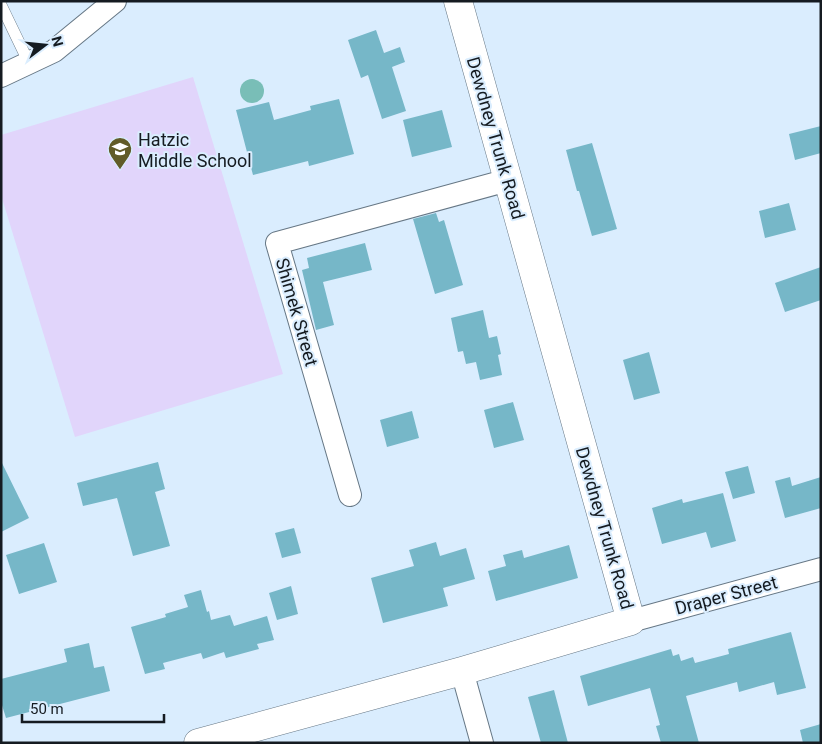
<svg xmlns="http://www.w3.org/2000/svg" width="822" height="744" viewBox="0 0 822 744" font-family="Roboto,sans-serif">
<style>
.green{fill:#e1d5fb}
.water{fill:#79beb7}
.building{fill:#76b7c8}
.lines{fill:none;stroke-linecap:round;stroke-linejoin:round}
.lane-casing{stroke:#667785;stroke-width:12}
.street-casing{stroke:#667785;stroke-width:24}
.secondary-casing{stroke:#667785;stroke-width:29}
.lane{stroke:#fff;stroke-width:11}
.street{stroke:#fff;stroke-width:22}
.secondary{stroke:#fff;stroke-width:28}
.labels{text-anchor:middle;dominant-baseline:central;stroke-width:4;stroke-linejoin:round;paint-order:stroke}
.street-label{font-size:18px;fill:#151b21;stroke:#daedfe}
.poi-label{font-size:18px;fill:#151b21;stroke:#daedfe;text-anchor:start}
</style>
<rect width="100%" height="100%" fill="#daedfe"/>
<!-- green -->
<path class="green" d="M193,77L283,374L75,437L1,195V135Z"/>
<!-- water -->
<path class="water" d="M240 91a12 12 0 1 1 24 0a12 12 0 1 1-24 0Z"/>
<!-- building -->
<path class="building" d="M376,30L384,53L400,47L405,62L392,67L406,111L382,119L368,75L361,78L348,40Z
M339,99L354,154L309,166L308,161L253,175L236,110L269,102L274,120L311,110L310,106Z
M442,110L452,147L412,157L403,120Z
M821,126V153L795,160L789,134Z
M592,143L617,229L592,236L579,191H577L566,150Z
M789,203L796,230L765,238L759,211Z
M436,213L439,222L444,220L463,285L435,294L413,219Z
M365,243L372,270L323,282L334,325L316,330L302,270L309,268L307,258Z
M821,267V300L785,312L775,283Z
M483,310L489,338L497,336L501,354L498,355L502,375L480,380L476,362L466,364L463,351L458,352L451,318Z
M649,352L660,393L634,400L623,360Z
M513,402L524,440L494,448L484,410Z
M412,411L419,438L387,447L380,420Z
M1,461L29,518L1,532Z
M158,462L165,489L155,492L170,546L133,556L117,498L83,506L77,483Z
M748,466L755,493L733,499L725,472Z
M790,477L792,486L821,477V508L785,518L775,481Z
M723,493L736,541L711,548L706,532L662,544L652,508L682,499L683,503Z
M294,528L301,553L282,558L275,533Z
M436,542L440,556L466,548L475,579L443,588L448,606L383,623L371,578L414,566L409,550Z
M44,543L57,582L19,594L6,555Z
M569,545L578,578L496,601L488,571L506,566L503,555L522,550L524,558Z
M291,586L298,614L277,620L269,593Z
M201,590L207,612L209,611L211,620L230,615L234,626L267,616L274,640L257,644L259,649L226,658L224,652L203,659L201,653L163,663L165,669L145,674L131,627L166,617L165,614L188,607L184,595Z
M791,632L806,688L777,695L774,682L739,692L737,682L686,696L699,743H661L656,726L660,725L650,688L588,706L580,676L671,649L673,656L679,654L681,661L693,657L695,663L729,654L728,649Z
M89,643L94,668L104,666L110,691L6,718L1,702V679L67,662L64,649Z
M554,690L568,743H541L528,697Z
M821,724V743H803L800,730Z"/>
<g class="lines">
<!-- lane casing -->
<g class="lane-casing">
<path id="lane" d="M1,5L29,63"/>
</g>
<!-- street casing -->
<g class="street-casing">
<path id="street" d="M1,76L54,51L115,1
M350,495L277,243L508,180
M631,621L821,569
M462,671L482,743"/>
</g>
<!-- secondary casing -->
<g class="secondary-casing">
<path id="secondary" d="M198,743L462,671L631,621L458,1"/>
</g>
<!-- lane -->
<use href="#lane" class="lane"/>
<!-- street -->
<use href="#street" class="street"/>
<!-- secondary -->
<use href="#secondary" class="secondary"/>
</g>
<!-- icons -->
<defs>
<g id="school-pin" transform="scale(1.25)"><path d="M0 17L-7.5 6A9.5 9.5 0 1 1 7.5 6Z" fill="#615b28" stroke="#daedfe"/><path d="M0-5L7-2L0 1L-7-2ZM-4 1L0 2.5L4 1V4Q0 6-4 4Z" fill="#fff"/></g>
</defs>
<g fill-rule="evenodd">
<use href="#school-pin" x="120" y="149"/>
</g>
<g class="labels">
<!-- street labels -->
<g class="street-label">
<text transform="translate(496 138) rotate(74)">Dewdney Trunk Road</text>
<text transform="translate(297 312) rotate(74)">Shimek Street</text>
<text transform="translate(605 528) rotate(74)">Dewdney Trunk Road</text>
<text transform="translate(726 595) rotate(-15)">Draper Street</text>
</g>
<!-- poi labels -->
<g class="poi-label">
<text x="138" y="139">Hatzic<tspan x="138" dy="21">Middle School</tspan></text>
</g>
</g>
<!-- border -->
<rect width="822" height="744" fill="none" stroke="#151b21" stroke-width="5"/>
<!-- north arrow -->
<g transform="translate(45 45) rotate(74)" stroke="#daedfe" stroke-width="4" paint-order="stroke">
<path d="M0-4L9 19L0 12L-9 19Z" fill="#151b21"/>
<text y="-8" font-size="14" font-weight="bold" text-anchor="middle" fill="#151b21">N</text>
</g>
<!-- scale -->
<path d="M22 714v8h142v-8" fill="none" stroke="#151b21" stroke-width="2.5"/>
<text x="30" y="714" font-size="15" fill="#151b21" stroke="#daedfe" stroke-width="4" paint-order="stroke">50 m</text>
</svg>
